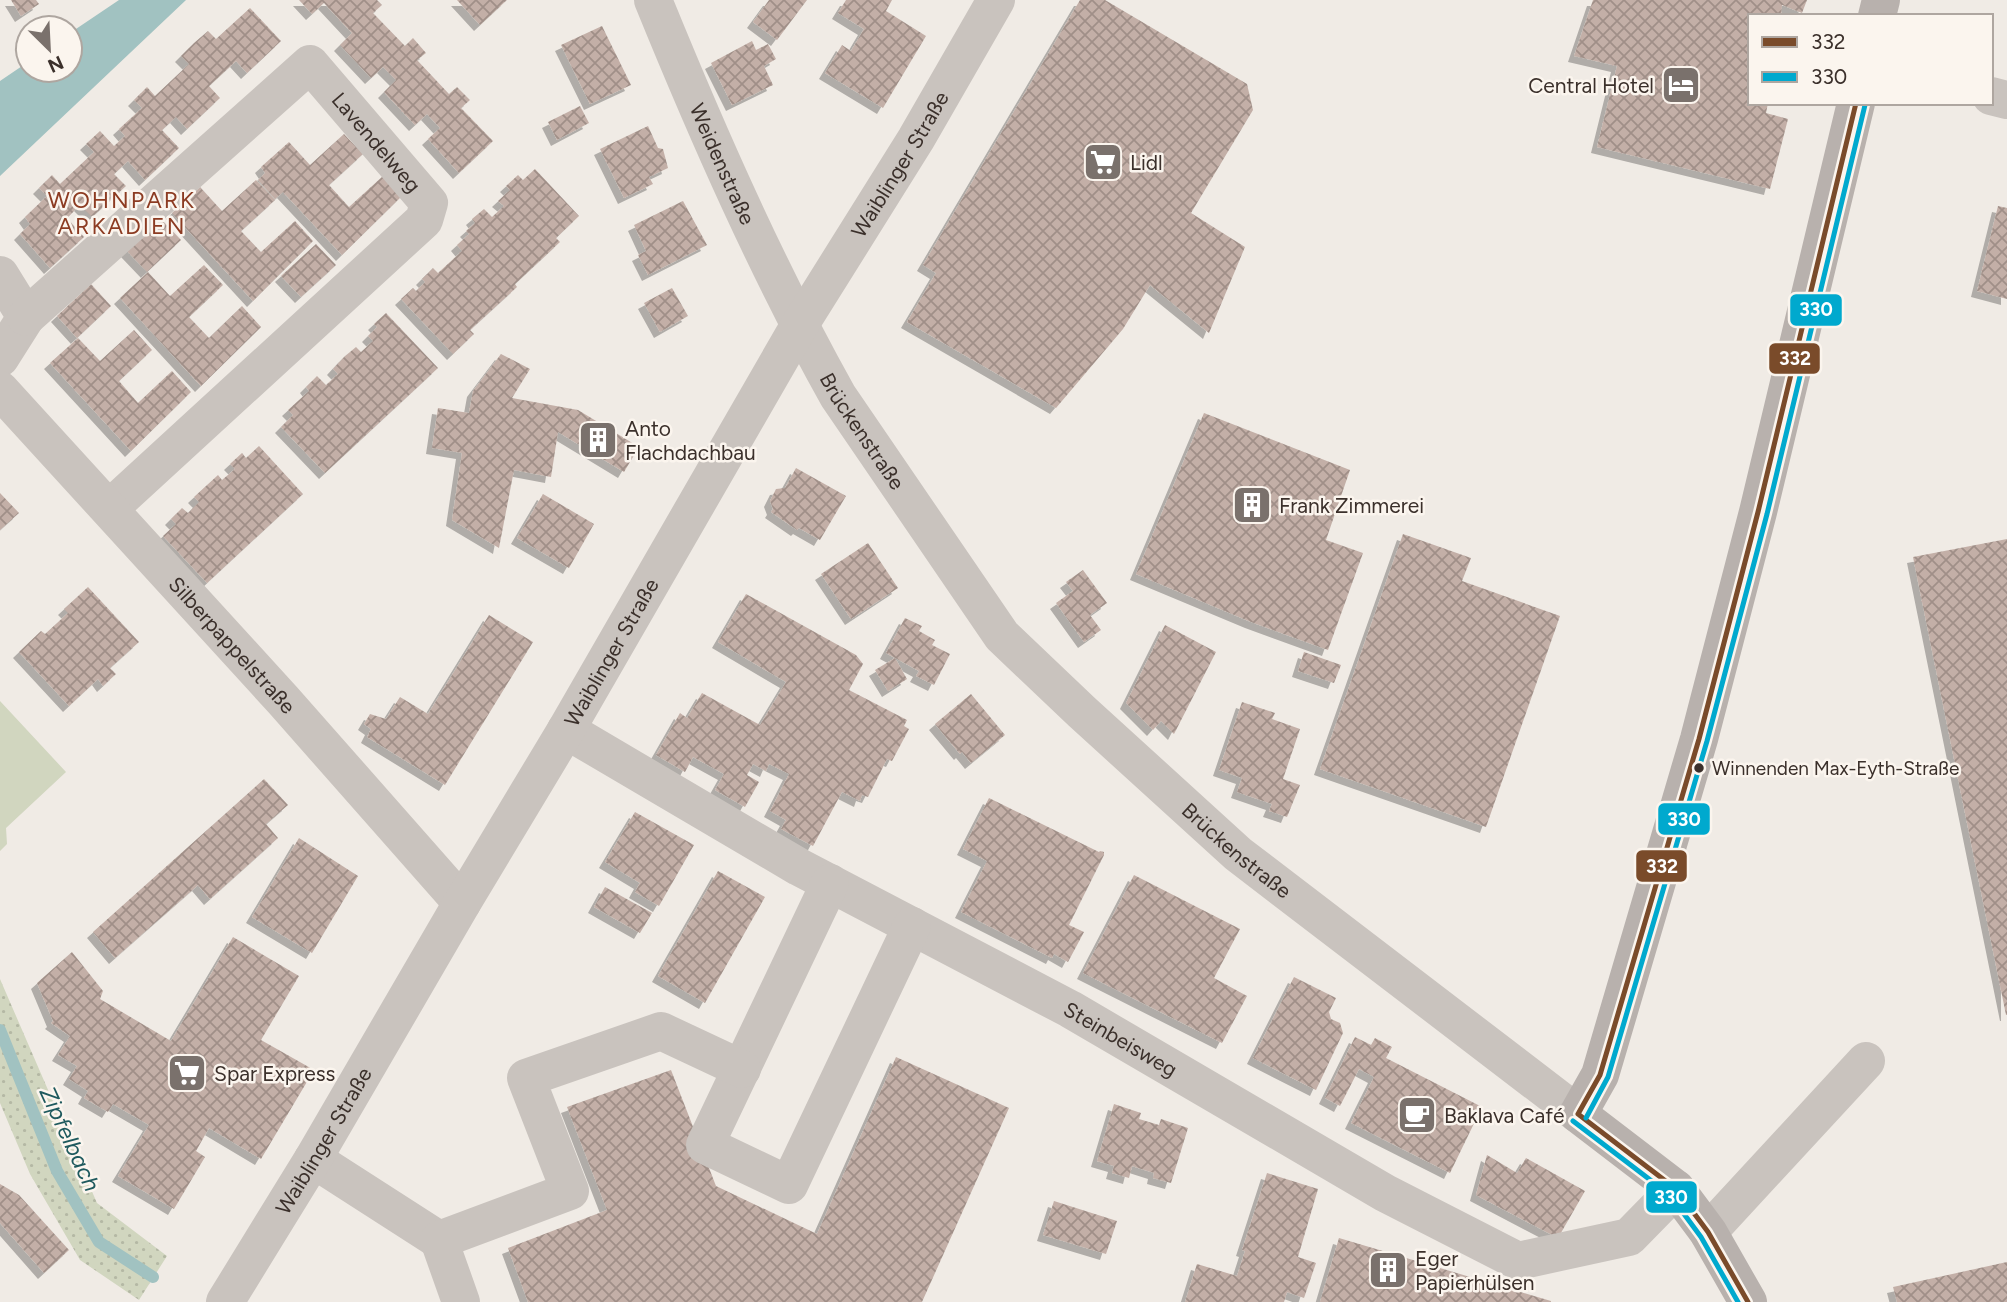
<svg xmlns="http://www.w3.org/2000/svg" width="2007" height="1302" viewBox="0 0 2007 1302" font-family="Figtree,sans-serif">
<style>
.grass{fill:url(#grass-dots)}
.park{fill:#d1d6bf}
.water{fill:#a1c2c1}
.lines{fill:none;stroke-linecap:round;stroke-linejoin:round}
.stream{stroke:#a1c2c1;stroke-width:12}
.building{fill:url(#building-cross-hatch);filter:url(#shadow)}
.minor{stroke:#c9c3be;stroke-width:38}
.major{stroke:#b8b1ad;stroke-width:38}
.bus-1-casing{stroke:#fbf5ee;stroke-width:10}
.bus-2-casing{stroke:#fbf5ee;stroke-width:10}
.bus-1{stroke:#7a4b2a;stroke-width:5}
.bus-2{stroke:#00a9ce;stroke-width:5}
.bus-dot{fill:#3b302b;stroke:#fbf5ee;stroke-width:2.5}
.labels{text-anchor:middle;dominant-baseline:central;stroke-width:5;stroke-linejoin:round;paint-order:stroke}
.bus-label{font-size:19px;fill:#3b302b;stroke:#fbf5ee;text-anchor:start}
.poi-label{font-size:21px;fill:#3b302b;stroke:#fbf5ee;text-anchor:start}
.street-label{font-size:21px;fill:#3b302b;stroke:#fbf5ee}
.neighbourhood-label{font-size:23px;letter-spacing:2px;fill:#8c3b22;stroke:#fbf5ee}
.water-label{font-size:23px;font-style:italic;fill:#1f5a5e;stroke:#fbf5ee}
.line-badge{stroke:#fbf5ee;stroke-width:2.5}
.badge-label{font-size:19px;text-anchor:middle;font-weight:bold;fill:#fff}
</style>
<defs>
<pattern id="grass-dots" width="8" height="8" patternUnits="userSpaceOnUse" patternTransform="scale(1.75)"><rect width="8" height="8" fill="#d1d6bf"/><path d="M2 2h.1M6 6h.1" fill="none" stroke="#b4b8a4" stroke-width="1.8" stroke-linecap="round"/></pattern>
<pattern id="building-cross-hatch" width="8" height="8" patternUnits="userSpaceOnUse" patternTransform="scale(1.75)"><rect width="8" height="8" fill="#c3afa7"/><path d="M0 0l8 8M0 8l8-8" fill="none" stroke="#a08f88"/></pattern>
<filter id="shadow"><feDropShadow dx="-6" dy="6" stdDeviation="0" flood-color="#0004"/></filter>
</defs>
<rect width="100%" height="100%" fill="#f0ebe5"/>
<!-- grass -->
<path class="grass" d="M0,979L97,1203L167,1256L139,1300L80,1260L30,1174L0,1103Z"/>
<!-- park -->
<path class="park" d="M0,701L66,772L6,828L7,844L0,851Z"/>
<!-- water -->
<path class="water" d="M119,0H186L0,176V81L28,62V70H70V33Z"/>
<g class="lines">
<!-- stream -->
<path class="stream" d="M0,1030L57,1171L99,1242L153,1277"/>
</g>
<!-- building -->
<path class="building" d="M11,0H36L39,4L21,16Z
M299,0H377L382,5L373,13L405,46L413,38L426,53L417,60L449,94L457,87L470,100L461,108L493,141L459,173L428,139L440,128L427,114L415,125L384,92L396,80L383,67L371,78L340,45L352,33L324,3L312,14Z
M457,0H507L480,25Z
M769,0H807L777,40L753,22Z
M846,0H892L886,11L926,36L883,108L825,73L842,45L851,51L864,29L838,13Z
M1080,0H1105L1247,84L1253,110L1191,213L1245,247L1209,333L1150,285L1123,329L1056,408L907,322L936,273L923,265Z
M1593,0H1807L1802,13L1782,5L1781,16H1750V103H1768L1766,113L1788,119L1770,189L1597,147L1617,66L1574,56Z
M250,8L281,41L247,73L236,61L209,86L220,98L187,129L176,117L162,130L179,148L145,180L128,161L114,174L126,186L92,217L80,205L67,218L84,237L50,268L20,234L30,224L25,217L47,196L39,188L52,175L60,184L94,152L86,144L100,131L114,146L125,136L119,129L142,108L134,100L147,87L155,96L189,64L181,56L194,43L208,31L216,39Z
M602,26L631,85L590,104L561,45Z
M752,41L756,50L768,44L776,59L764,66L773,85L732,105L711,63Z
M580,106L589,123L557,140L548,122Z
M648,126L658,148L663,149L668,168L649,177L653,184L624,198L600,149Z
M344,134L363,154L329,185L349,207L383,176L402,196L342,255L283,192L275,199L258,180L265,173L261,167L289,142L310,165Z
M535,169L579,216L556,238L560,242L515,284L517,287L470,330L474,334L453,354L401,299L413,288L416,291L425,282L422,279L433,268L438,273L462,251L457,245L469,234L466,231L475,223L472,219L484,209L492,217L504,206L498,201L510,190L506,186L518,175L523,180Z
M256,180L275,200L241,231L261,252L295,221L313,241L253,301L172,213L200,187L222,211Z
M683,201L707,245L648,275L638,255L646,251L634,225Z
M1998,206L2007,208V299L1977,291Z
M161,219L181,240L147,272L127,251Z
M316,244L336,265L301,297L281,276Z
M204,265L223,285L189,317L209,338L242,306L261,327L201,386L120,298L148,272L170,296Z
M91,284L111,306L77,338L57,316Z
M672,288L688,316L660,332L644,303Z
M386,313L438,368L325,473L281,427L293,415L288,410L309,391L306,387L317,376L326,385L338,374L333,369L344,357L356,347L361,352L373,341L368,336L377,327L374,324Z
M134,330L152,350L119,381L138,403L172,371L191,392L131,451L50,363L78,338L100,361Z
M501,354L530,369L512,398L578,410L639,447L624,472L558,432L551,477L514,470L499,548L452,520L462,453L432,448L438,408L469,413L473,391Z
M1204,413L1350,470L1326,540L1363,553L1328,650L1251,622L1136,574Z
M259,446L303,494L207,583L163,536L176,524L171,519L182,508L188,513L199,502L194,497L218,475L222,480L235,469L230,464L242,453L246,458Z
M796,468L846,496L820,540L799,528L797,530L771,512L773,509L770,501L776,489L785,488Z
M0,493L19,513L0,530Z
M543,494L594,524L569,568L517,538Z
M1403,534L1471,558L1462,581L1560,616L1486,827L1320,769Z
M2007,539V1015H2006L1913,557Z
M868,543L898,588L851,619L821,574Z
M1083,570L1107,603L1090,615L1101,630L1084,642L1056,603L1073,591L1066,582Z
M88,587L139,642L110,668L116,674L103,686L98,679L69,706L19,652L41,631L45,634L68,613L64,609Z
M746,594L856,655L863,664L849,690L907,720L904,726L909,729L892,761L887,759L868,797L862,795L860,801L842,792L813,846L781,829L786,820L770,811L789,774L769,764L766,771L753,764L747,775L759,782L745,807L715,790L724,774L693,757L685,772L656,755L680,713L687,718L702,693L760,725L786,682L718,642Z
M489,615L533,642L445,785L367,737L371,729L364,724L370,714L386,719L400,697L428,714Z
M905,618L922,626L919,631L935,640L932,645L950,654L934,685L916,676L919,671L886,653Z
M1165,625L1216,652L1174,734L1161,721L1153,730L1126,703Z
M1304,652L1341,665L1334,683L1298,671Z
M895,658L907,679L888,691L875,670Z
M971,694L1005,735L971,763L962,752L960,754L935,724Z
M1242,702L1275,713L1272,719L1300,729L1283,779L1300,785L1287,817L1269,811L1272,804L1237,792L1242,778L1219,770Z
M264,779L288,805L266,824L278,838L210,899L198,885L115,958L93,932Z
M989,798L1099,852L1100,851L1104,852V855L1069,925L1084,932L1068,962L1054,954L1052,958L961,912L987,861L963,849Z
M635,812L694,845L659,906L635,892L640,883L605,862Z
M299,838L358,876L312,953L252,917Z
M718,871L765,897L705,1003L658,976Z
M1134,875L1240,929L1214,978L1247,996L1222,1043L1083,973Z
M605,887L652,913L640,933L594,907Z
M233,937L299,976L261,1040L314,1070L261,1159L209,1128L196,1151L205,1157L174,1209L118,1176L149,1125L113,1104L108,1112L84,1098L88,1091L69,1079L77,1066L58,1055L70,1036L51,1023L53,1021L37,983L72,952L103,991L100,999L171,1041Z
M1294,977L1336,998L1329,1012L1331,1019L1340,1023L1343,1033L1316,1090L1253,1058Z
M1355,1037L1371,1045L1375,1038L1392,1047L1386,1058L1482,1107L1450,1173L1351,1123L1374,1077L1359,1069L1340,1106L1325,1098Z
M896,1057L1009,1108L922,1302H528L508,1248L607,1210L567,1107L671,1070L716,1186L817,1234Z
M1114,1104L1141,1113L1139,1119L1159,1125L1161,1119L1188,1128L1171,1183L1153,1178L1154,1173L1132,1166L1129,1178L1112,1173L1114,1166L1097,1161Z
M1487,1155L1517,1173L1526,1158L1585,1191L1558,1238L1476,1195Z
M1267,1173L1318,1189L1298,1257L1316,1263L1304,1298L1287,1292L1284,1302H1185L1197,1264L1237,1276L1245,1251L1242,1250Z
M0,1184L19,1195L69,1250L44,1273L0,1223Z
M1054,1201L1117,1221L1106,1254L1043,1235Z
M1339,1238L1551,1301V1302H1320Z
M2007,1262V1302H1897L1893,1287Z"/>
<g class="lines">
<!-- minor -->
<g class="minor">
<path id="s1" d="M653,0C708,135 767,269 838,396L1002,636L1082,712L1238,854L1578,1114"/>
<path d="M1991,96L2007,100"/>
<path d="M0,275L26,317L0,358"/>
<path id="s2" d="M26,317L310,64L429,203L424,220L110,508"/>
<path id="s3" d="M0,390L283,700L462,903"/>
<path id="s4" d="M566,730L799,867L1070,1009L1385,1193L1518,1261L1629,1237L1676,1189"/>
<path d="M830,883L705,1145L789,1185L912,926"/>
<path d="M313,1159L439,1240"/>
<path d="M1708,1232L1866,1061"/>
<path id="s5" d="M225,1302L313,1159L462,903L566,730L799,326L916,139L996,0"/>
<path d="M461,1302L439,1240L570,1191L526,1078L661,1031L742,1069"/>
</g>
<!-- major -->
<path class="major" d="M1877,16L1881,0
M1748,1302L1708,1232L1676,1189L1578,1114L1600,1075L1699,739L1758,512L1856,103"/>
<!-- bus-1 casing -->
<g class="bus-1-casing">
<path id="bus-1" d="M1578,1114L1600,1075L1699,739L1758,512L1856,103
M1578,1114L1676,1189L1708,1232L1748,1302"/>
</g>
<!-- bus-2 casing -->
<g class="bus-2-casing">
<path id="bus-2" d="M1586,1118L1608,1077L1707,741L1767,514L1865,105
M1573,1121L1670,1195L1701,1237L1738,1302"/>
</g>
<!-- bus-1 -->
<use href="#bus-1" class="bus-1"/>
<!-- bus-2 -->
<use href="#bus-2" class="bus-2"/>
</g>
<!-- icons -->
<defs>
<g id="hotel-square" transform="scale(2.0125)"><rect x="-9" y="-9" width="18" height="18" rx="4" fill="#7a716c" stroke="#fbf5ee"/><path d="M-6-4.5h1.5V1H6V5H4.5V3h-9V5H-6ZM-4 0a1.8 1.8 0 1 1 3.6 0ZM.5 0V-2.5h3Q6-2.5 6 0Z" fill="#fff"/></g>
<g id="supermarket-square" transform="scale(2.0125)"><rect x="-9" y="-9" width="18" height="18" rx="4" fill="#7a716c" stroke="#fbf5ee"/><path d="M-6-5.5h2.5l.6 2H6L4.5 2H-2.5L-4.4-4H-6ZM-1.5 3.2a1.3 1.3 0 1 0 .1 0ZM3 3.2a1.3 1.3 0 1 0 .1 0Z" fill="#fff"/></g>
<g id="building-square" transform="scale(2.0125)"><rect x="-9" y="-9" width="18" height="18" rx="4" fill="#7a716c" stroke="#fbf5ee"/><path d="M-4-6H4V6H1V3H-1V6H-4ZM-2.5-4.3h1.7v1.8h-1.7ZM.8-4.3h1.7v1.8H.8ZM-2.5-1h1.7V.8h-1.7ZM.8-1h1.7V.8H.8Z" fill="#fff"/></g>
<g id="cafe-square" transform="scale(2.0125)"><rect x="-9" y="-9" width="18" height="18" rx="4" fill="#7a716c" stroke="#fbf5ee"/><path d="M-5.5-4.5H6V0H3Q3 3.5 0 3.5H-2.5Q-5.5 3.5-5.5 0ZM3-3.2v2h1.7v-2ZM-6 4.5H4V6H-6Z" fill="#fff"/></g>
</defs>
<g fill-rule="evenodd">
<use href="#hotel-square" x="1681" y="85"/>
<use href="#supermarket-square" x="1103" y="162"/>
<use href="#building-square" x="598" y="440"/>
<use href="#building-square" x="1252" y="505"/>
<use href="#supermarket-square" x="187" y="1073"/>
<use href="#cafe-square" x="1417" y="1115"/>
<use href="#building-square" x="1388" y="1270"/>
</g>
<!-- markers -->
<circle class="bus-dot" cx="1699" cy="768" r="6"/>
<g class="labels">
<!-- bus labels -->
<g class="bus-label">
<text x="1712" y="768">Winnenden Max-Eyth-Straße</text>
</g>
<!-- poi labels -->
<g class="poi-label">
<text x="1654" y="85" text-anchor="end">Central Hotel</text>
<text x="1130" y="162">Lidl</text>
<text x="625" y="428">Anto<tspan x="625" dy="24">Flachdachbau</tspan></text>
<text x="1279" y="505">Frank Zimmerei</text>
<text x="214" y="1073">Spar Express</text>
<text x="1444" y="1115">Baklava Café</text>
<text x="1415" y="1258">Eger<tspan x="1415" dy="24">Papierhülsen</tspan></text>
</g>
<!-- street labels -->
<g class="street-label">
<text stroke="none"><textPath href="#s2" startOffset="483">Lavendelweg</textPath></text>
<text stroke="none"><textPath href="#s5" startOffset="1323">Waiblinger Straße</textPath></text>
<text stroke="none"><textPath href="#s1" startOffset="178">Weidenstraße</textPath></text>
<text stroke="none"><textPath href="#s1" startOffset="480">Brückenstraße</textPath></text>
<text stroke="none"><textPath href="#s3" startOffset="345">Silberpappelstraße</textPath></text>
<text stroke="none"><textPath href="#s5" startOffset="756">Waiblinger Straße</textPath></text>
<text stroke="none"><textPath href="#s1" startOffset="1046">Brückenstraße</textPath></text>
<text stroke="none"><textPath href="#s4" startOffset="635">Steinbeisweg</textPath></text>
<text stroke="none"><textPath href="#s5" startOffset="189">Waiblinger Straße</textPath></text>
</g>
<!-- neighbourhood labels -->
<g class="neighbourhood-label">
<text x="122" y="200">WOHNPARK<tspan x="122" dy="26">ARKADIEN</tspan></text>
</g>
<!-- water labels -->
<g class="water-label">
<text transform="translate(70 1139) rotate(65)">Zipfelbach</text>
</g>
</g>
<g class="line-badge">
<rect x="1789" y="293" width="54" height="34" rx="7" fill="#00a9ce"/>
<rect x="1768" y="342" width="53" height="33" rx="7" fill="#7a4b2a"/>
<rect x="1657" y="802" width="54" height="34" rx="7" fill="#00a9ce"/>
<rect x="1635" y="849" width="53" height="34" rx="7" fill="#7a4b2a"/>
<rect x="1645" y="1180" width="53" height="34" rx="7" fill="#00a9ce"/>
</g>
<g class="badge-label">
<text x="1816" y="316">330</text>
<text x="1795" y="365">332</text>
<text x="1684" y="826">330</text>
<text x="1662" y="873">332</text>
<text x="1671" y="1204">330</text>
</g>
<!-- legend -->
<rect x="1748" y="14" width="245" height="91" fill="#fbf5ee" stroke="#aea6a0" stroke-width="2"/>
<rect x="1762" y="37" width="35" height="10" fill="#7a4b2a" stroke="#aea6a0" stroke-width="2"/>
<text x="1811" y="49" font-size="21" fill="#3b302b">332</text>
<rect x="1762" y="72" width="35" height="10" fill="#00a9ce" stroke="#aea6a0" stroke-width="2"/>
<text x="1811" y="84" font-size="21" fill="#3b302b">330</text>
<!-- north arrow -->
<g transform="translate(49 49) rotate(156)"><circle r="33" fill="#fbf5ee" stroke="#aea6a0" stroke-width="2"/>
<path d="M0-5L12 26L0 18L-12 26Z" fill="#7a716c"/>
<text y="-10" font-size="19" font-weight="bold" text-anchor="middle" fill="#3b302b">N</text>
</g>
</svg>
